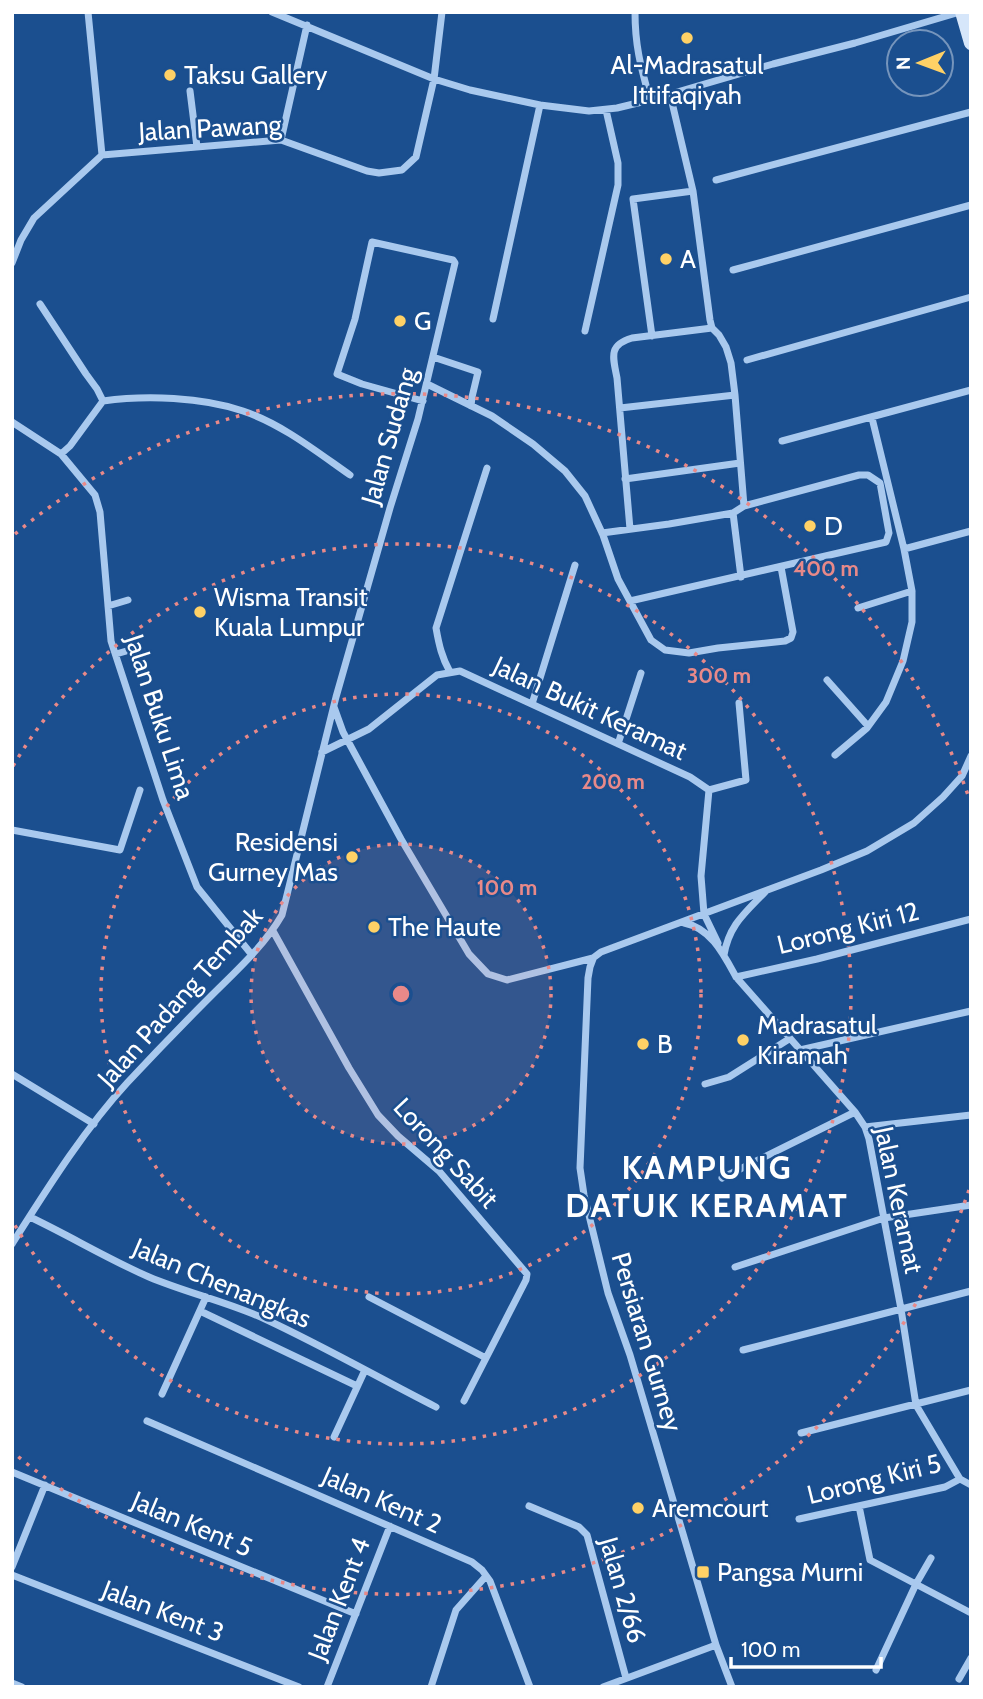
<svg xmlns="http://www.w3.org/2000/svg" width="983" height="1699" viewBox="0 0 983 1699" font-family="Cabin,sans-serif">
<style>
.lines{fill:none;stroke-linecap:round;stroke-linejoin:round}
.street{stroke:#a9c9ee;stroke-width:7}
.secondary{stroke:#d6e6fa;stroke-width:14}
.ring{fill:none;stroke:#e88989;stroke-width:3.5;stroke-dasharray:3.5 7}
.poi-dot{fill:#ffd166;stroke:#1b4f8f;stroke-width:2.5}
.labels{text-anchor:middle;dominant-baseline:central;stroke-width:5;stroke-linejoin:round;paint-order:stroke}
.poi-label{font-size:26px;fill:#fff;stroke:#1b4f8f;text-anchor:start}
.street-label{font-size:26px;fill:#fff;stroke:#1b4f8f}
.district-label{font-size:33px;font-weight:bold;letter-spacing:2px;fill:#fff;stroke:#1b4f8f}
.centre{fill:#e88989;stroke:#1b4f8f;stroke-width:3.5}
.ring-label{font-size:21px;text-anchor:middle;font-weight:bold;fill:#e88989;stroke:#1b4f8f;stroke-width:5;stroke-linejoin:round;paint-order:stroke}
</style>
<rect width="100%" height="100%" fill="#1b4f8f"/>
<g class="lines">
<!-- street -->
<path class="street" d="M88,12L102,155
M272,12L434,79L470,90L540,105L589,111L617,108L650,100L773,64L855,43L960,12
M635,12C635,47 641,67 650,100
M190,91L197,147
M281,140L307,25
M102,155L281,140L367,171L379,173L402,170L416,157L434,79L442,12
M716,180L971,112
M693,191L710,320L712,328L719,335L726,347L731,363L735,395L744,506L733,513L741,577
M12,263L21,240L34,218L102,155
M733,270L971,205
M40,304L86,374L97,389L103,401
M493,319L540,105
M585,331L618,185V163L606,110
M652,336L633,199L693,191L670,94
M433,357L478,372L472,397L471,406
M747,360L971,297
M427,384L492,416L533,444L565,471L585,496L603,535L618,579L651,640L665,650L689,653L718,648L785,641L791,638L793,632L781,567
M620,408L735,395
M12,422L61,454L95,495L100,512L111,641L163,800L197,887L252,955
M782,441L971,390
M61,454L70,446L103,401C146,395 202,397 243,411C282,424 317,452 350,475
M625,479L740,463
M630,529L617,378C613,357 608,345 632,338L712,328
M602,533L669,524L733,513
M904,549L971,531
M630,601L886,542L889,533L880,483L868,475H859L744,506
M108,606L128,600
M858,608L912,591
M116,654L137,648
M450,672C442,658 439,645 436,628L487,468
M827,680L868,726
M532,704L575,565
M334,707L343,732L401,839L469,954L488,974L507,980L593,958L601,952L821,870L867,851L914,823L943,797L962,776L971,756
M618,744L641,673
M322,752L369,729L437,675L460,671L690,777L709,790
M835,755L867,728L886,702L903,661L912,622V591L904,549L872,418
M709,790L701,876L704,914L718,943
M709,790L746,780L739,703
M12,830L120,850L140,790
M684,923C711,928 724,955 736,977L855,1112L865,1127L869,1139L901,1309L916,1405L960,1479L971,1485
M273,931L349,1068L378,1115L398,1136L439,1171L527,1274L526,1280L464,1401
M724,955C729,925 745,913 765,892
M593,959L590,967L588,978L580,1168L584,1195L608,1293L630,1355L716,1645L732,1687
M736,977L817,959L971,919
M800,1050L971,1011
M12,1074L94,1124
M705,1084L729,1077L789,1039
M865,1127L971,1115
M722,1178L855,1112
M30,1217C70,1236 108,1259 149,1277C187,1293 228,1302 265,1319C323,1346 379,1378 436,1407
M12,1244C47,1189 83,1131 127,1083C155,1053 183,1024 212,995C237,970 264,946 282,915L336,697L390,508L418,419L455,263L453,260L372,242L355,319L337,374L362,384L423,401
M735,1267L884,1218L971,1205
M369,1297L486,1358
M200,1311L357,1386
M743,1350L971,1291
M162,1394L206,1297
M147,1421L472,1562L482,1570L490,1581L530,1687
M801,1433L971,1390
M334,1437L365,1370
M12,1472L356,1614
M529,1506L579,1527L587,1535L626,1678
M859,1506L870,1560L971,1613
M799,1519L945,1487L960,1479
M12,1567L45,1485
M12,1575L299,1687
M876,1670L916,1584L931,1558
M959,1679L971,1658
M12,1683L22,1687
M327,1687L390,1526
M431,1687L456,1610L486,1576
M603,1687L716,1645"/>
<!-- secondary -->
<path class="secondary" d="M962,12L971,43"/>
</g>
<!-- distance rings -->
<circle cx="401" cy="994" r="150" fill="#e88989" fill-opacity=".12"/>
<g class="ring">
<circle cx="401" cy="994" r="150"/>
<circle cx="401" cy="994" r="300"/>
<path d="M13 766A450 450 0 1 1 13 1222"/>
<path d="M969 1190A601 601 0 0 1 15 1454M15 534A601 601 0 0 1 969 798"/>
</g>
<!-- markers -->
<g class="poi-dot">
<circle cx="687" cy="38" r="7"/>
<circle cx="170" cy="75" r="7"/>
<circle cx="666" cy="259" r="7"/>
<circle cx="400" cy="321" r="7"/>
<circle cx="810" cy="526" r="7"/>
<circle cx="200" cy="612" r="7"/>
<circle cx="352" cy="857" r="7"/>
<circle cx="374" cy="927" r="7"/>
<circle cx="743" cy="1040" r="7"/>
<circle cx="643" cy="1044" r="7"/>
<circle cx="638" cy="1508" r="7"/>
<rect x="696" y="1565" width="14" height="14" rx="3.5"/>
</g>
<g class="labels">
<!-- poi labels -->
<g class="poi-label">
<text x="687" y="65" text-anchor="middle">Al-Madrasatul<tspan x="687" dy="30">Ittifaqiyah</tspan></text>
<text x="184" y="75">Taksu Gallery</text>
<text x="680" y="259">A</text>
<text x="414" y="321">G</text>
<text x="824" y="526">D</text>
<text x="214" y="597">Wisma Transit<tspan x="214" dy="30">Kuala Lumpur</tspan></text>
<text x="338" y="842" text-anchor="end">Residensi<tspan x="338" dy="30">Gurney Mas</tspan></text>
<text x="388" y="927">The Haute</text>
<text x="757" y="1025">Madrasatul<tspan x="757" dy="30">Kiramah</tspan></text>
<text x="657" y="1044">B</text>
<text x="652" y="1508">Aremcourt</text>
<text x="717" y="1572">Pangsa Murni</text>
</g>
<!-- street labels -->
<g class="street-label">
<text transform="translate(210 128) rotate(-3)">Jalan Pawang</text>
<text transform="translate(389 436) rotate(-74)">Jalan Sudang</text>
<text transform="translate(590 708) rotate(25)">Jalan Bukit Keramat</text>
<text transform="translate(160 717) rotate(72)">Jalan Buku Lima</text>
<text transform="translate(848 928) rotate(-14)">Lorong Kiri 12</text>
<text transform="translate(180 997) rotate(-48)">Jalan Padang Tembak</text>
<text transform="translate(446 1153) rotate(47)">Lorong Sabit</text>
<text transform="translate(899 1200) rotate(78)">Jalan Keramat</text>
<text transform="translate(222 1283) rotate(23)">Jalan Chenangkas</text>
<text transform="translate(647 1342) rotate(73)">Persiaran Gurney</text>
<text transform="translate(874 1479) rotate(-14)">Lorong Kiri 5</text>
<text transform="translate(382 1500) rotate(24)">Jalan Kent 2</text>
<text transform="translate(192 1524) rotate(23)">Jalan Kent 5</text>
<text transform="translate(623 1590) rotate(74)">Jalan 2/66</text>
<text transform="translate(339 1599) rotate(-69)">Jalan Kent 4</text>
<text transform="translate(163 1611) rotate(21)">Jalan Kent 3</text>
</g>
<!-- district labels -->
<g class="district-label">
<text x="707" y="1167">KAMPUNG<tspan x="707" dy="38">DATUK KERAMAT</tspan></text>
</g>
</g>
<circle cx="401" cy="994" r="10" class="centre"/>
<g class="ring-label">
<text x="826" y="576">400 m</text>
<text x="719" y="683">300 m</text>
<text x="613" y="789">200 m</text>
<text x="507" y="895">100 m</text>
</g>
<!-- border -->
<rect width="983" height="1699" fill="none" stroke="#ffffff" stroke-width="28"/>
<!-- north arrow -->
<g transform="translate(920 63) rotate(269)"><circle r="33" fill="#1b4f8f" stroke="#7695bc" stroke-width="2"/>
<path d="M0-5L12 26L0 18L-12 26Z" fill="#ffd166"/>
<text y="-10" font-size="19" font-weight="bold" text-anchor="middle" fill="#ffffff">N</text>
</g>
<!-- scale -->
<path d="M731 1657v10h150v-10" fill="none" stroke="#ffffff" stroke-width="3.5"/>
<text x="741" y="1657" font-size="21" fill="#ffffff" stroke="#1b4f8f" stroke-width="5" paint-order="stroke">100 m</text>
</svg>
